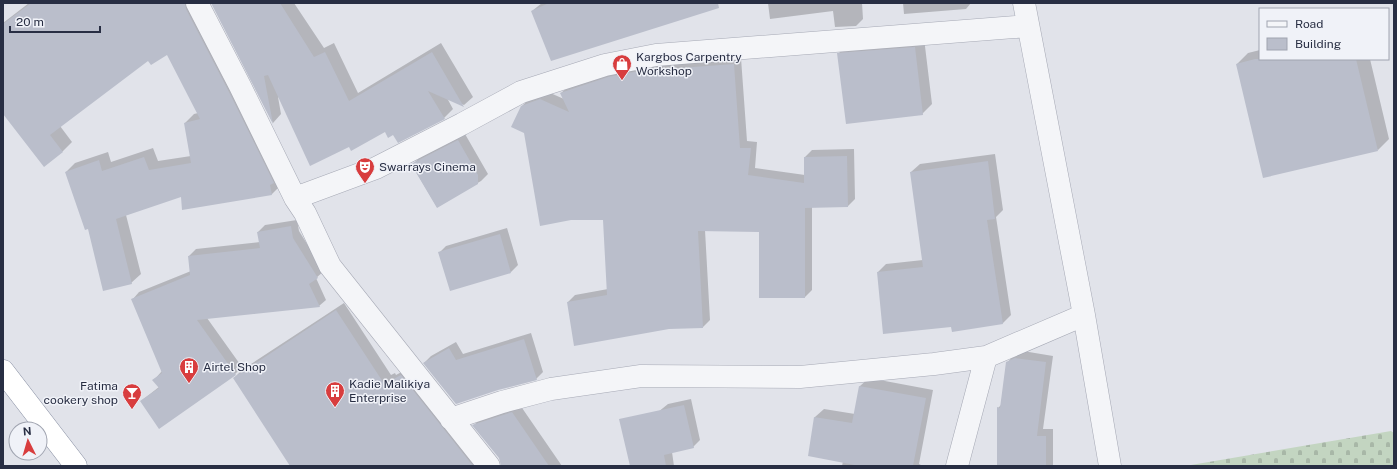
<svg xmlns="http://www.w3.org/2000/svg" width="1397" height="469" viewBox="0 0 1397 469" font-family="'Public Sans',sans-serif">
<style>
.cemetery{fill:url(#cemetery-stones)}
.shadow{fill:#0003}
.building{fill:#babecb}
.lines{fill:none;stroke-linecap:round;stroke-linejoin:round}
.minor-casing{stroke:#a6a9b5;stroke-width:23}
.highway-casing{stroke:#878ea2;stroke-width:23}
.minor{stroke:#f4f5f8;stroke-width:22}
.highway{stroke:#fff;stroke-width:22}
.labels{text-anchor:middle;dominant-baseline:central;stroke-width:3;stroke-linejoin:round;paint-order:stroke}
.poi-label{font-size:12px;fill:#282e43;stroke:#f0f2f8;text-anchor:start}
</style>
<defs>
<pattern id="cemetery-stones" width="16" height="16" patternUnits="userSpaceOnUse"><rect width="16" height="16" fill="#c3d5c1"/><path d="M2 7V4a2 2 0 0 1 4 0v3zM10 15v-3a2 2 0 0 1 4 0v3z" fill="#a8b7a7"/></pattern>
</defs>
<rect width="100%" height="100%" fill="#e1e3ea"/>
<!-- cemetery -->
<path class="cemetery" d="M1391,431L1394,433V466H1185Z"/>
<!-- shadow -->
<path class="shadow" d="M29,3H197L281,185L272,194L182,195L126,215L141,274L131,283L88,228L66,172L75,163L108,152L111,162L153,148L158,161L191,156L185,123L194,114L198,113L168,54L148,59L60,126L72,142L63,151L44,165L3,112V23Z
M212,3H294L324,48L334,43L358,93L441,43L473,97L464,105L447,98L453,109L444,118L393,134L385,131L349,146L278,97L281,114L273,123Z
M542,3H682L532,11Z
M768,3H862L863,19L856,26L835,27L833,11L770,19Z
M903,3H971L966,9L904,14Z
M924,38L932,104L922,114L838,54L848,44Z
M1260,50V59H1370L1389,139L1378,150L1237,64L1248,53Z
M741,58L747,141L757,142L755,168L805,175V157L812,150L854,149L855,199L848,206L812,207V290L805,297L760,231L705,230L710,320L703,327L568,302L575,295L608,289L604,219L521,107L529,99L548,92L564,99L561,93L569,86L647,64Z
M465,134L488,174L481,181L437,207L412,165L419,158Z
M995,154L1003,210L996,217L1011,315L1003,323L952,326L878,272L886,264L923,260L911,172L920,164Z
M297,220L299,231L324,271L316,278L326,300L319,306L207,318L242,367L235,374L141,401L159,387L154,380L162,371L133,299L139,292L191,271L189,256L196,249L260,242L258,232L265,225Z
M507,228L518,265L511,272L439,253L446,246Z
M344,303L391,375L395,373L396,375L409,368L486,466H292L234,378L242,370Z
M531,333L543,372L536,379L424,363L431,356L456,342L463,354Z
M1023,351L1053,356L1043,429H1053V466H998V408L1001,405L1007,363L1014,355Z
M869,378L933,390L919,464L921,465V466H842L845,451L809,456L815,417L824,409L855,414L860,386Z
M691,399L700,440L693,447L672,452L674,466H638L632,433L668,404Z
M520,405L562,466H502L500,458L474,425L481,418Z"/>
<!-- building -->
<path class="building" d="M31,3H185L186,9L229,92L274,183L270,185L272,195L182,210L181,197L116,219L132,284L103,291L88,229L85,230L65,172L99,160L102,171L144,157L149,170L191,163L184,123L200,119L167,55L151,65L148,61L50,135L63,152L44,167L3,114V24Z
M211,3H280L314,57L325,52L349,101L432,52L464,107L428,91L445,119L398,143L393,135L388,138L385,132L351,151L349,147L310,166L268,75L264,76L273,124Z
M549,3H718L719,8L551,61L531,11Z
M915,47L923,115L846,124L837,53Z
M1255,59H1356L1378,151L1263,178L1236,64Z
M734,64L740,148H751L748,175L804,183V157L847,156L848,207L805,208V298H759V232L698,231L703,328L669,329L574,346L567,302L607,295L603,220H571L540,226L524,133L511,127L521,106L540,99L569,112L560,93L608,77L639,71Z
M458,140L478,175V184L437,208L411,164Z
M988,161L995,219L987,220L1003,324L952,332L951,327L883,334L877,272L923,267L910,172Z
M291,226L293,238L318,278L309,284L320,307L197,320L236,375L159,429L140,401L159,388L152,380L162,373L131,299L190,275L188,256L260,248L257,232Z
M500,234L511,273L450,291L438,252Z
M336,310L383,382L387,380L388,382L401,375L473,466H290L233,378Z
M524,339L537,380L498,390L456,404L423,363L449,348L456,360Z
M1015,358L1046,362L1037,436H1046V466H997V407L1000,408L1006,362Z
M859,386L926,398L913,466H860L808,456L814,417L852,423Z
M684,405L694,448L664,455L666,466H630L619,419Z
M512,412L549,466H501L499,458L472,425Z"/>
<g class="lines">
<!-- minor casing -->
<g class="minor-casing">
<path id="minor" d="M197,3L240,86L295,198L305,213L330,266L489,466
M1024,3L1084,315L1110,466
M295,198L376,168L462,124L521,92L605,65L656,55L1028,26
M451,419L502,402L551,389L641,376L800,377L934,364L986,357L1084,315
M957,466L986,357"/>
</g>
<!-- highway casing -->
<g class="highway-casing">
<path id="highway" d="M3,371L76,466"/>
</g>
<!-- minor -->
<use href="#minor" class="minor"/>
<!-- highway -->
<use href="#highway" class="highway"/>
</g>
<!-- icons -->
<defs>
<g id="shop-pin" transform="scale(1)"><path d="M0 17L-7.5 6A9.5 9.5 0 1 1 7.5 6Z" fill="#d83d3e" stroke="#f0f2f8"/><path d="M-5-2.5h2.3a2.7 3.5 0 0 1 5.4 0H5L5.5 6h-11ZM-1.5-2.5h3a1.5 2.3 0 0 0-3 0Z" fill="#fff"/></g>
<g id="theatre-pin" transform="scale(1)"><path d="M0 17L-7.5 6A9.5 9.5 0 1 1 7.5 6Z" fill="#d83d3e" stroke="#f0f2f8"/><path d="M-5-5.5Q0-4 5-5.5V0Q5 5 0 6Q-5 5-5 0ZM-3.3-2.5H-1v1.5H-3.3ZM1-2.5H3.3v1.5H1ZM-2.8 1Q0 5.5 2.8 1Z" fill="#fff"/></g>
<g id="building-pin" transform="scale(1)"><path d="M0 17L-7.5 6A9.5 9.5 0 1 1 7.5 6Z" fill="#d83d3e" stroke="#f0f2f8"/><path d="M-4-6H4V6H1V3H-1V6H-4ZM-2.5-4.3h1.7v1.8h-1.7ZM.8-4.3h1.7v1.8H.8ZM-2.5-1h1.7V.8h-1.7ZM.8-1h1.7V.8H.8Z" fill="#fff"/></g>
<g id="bar-pin" transform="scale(1)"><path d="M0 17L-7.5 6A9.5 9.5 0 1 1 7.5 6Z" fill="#d83d3e" stroke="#f0f2f8"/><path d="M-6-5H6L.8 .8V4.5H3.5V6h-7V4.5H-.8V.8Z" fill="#fff"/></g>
</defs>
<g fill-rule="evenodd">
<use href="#shop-pin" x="622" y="64"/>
<use href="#theatre-pin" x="365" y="167"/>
<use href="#building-pin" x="189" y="367"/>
<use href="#building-pin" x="335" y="391"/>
<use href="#bar-pin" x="132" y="393"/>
</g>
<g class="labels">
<!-- poi labels -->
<g class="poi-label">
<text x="636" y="57">Kargbos Carpentry<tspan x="636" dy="14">Workshop</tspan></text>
<text x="379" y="167">Swarrays Cinema</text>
<text x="203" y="367">Airtel Shop</text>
<text x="349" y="384">Kadie Malikiya<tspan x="349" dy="14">Enterprise</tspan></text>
<text x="118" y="386" text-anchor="end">Fatima<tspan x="118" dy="14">cookery shop</tspan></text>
</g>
</g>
<!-- border -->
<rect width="1397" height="469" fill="none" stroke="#282e43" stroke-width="8"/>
<!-- legend -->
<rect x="1259" y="8" width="130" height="52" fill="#f0f2f8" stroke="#a0a4b0"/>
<rect x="1267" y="21" width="20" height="6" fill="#f4f5f8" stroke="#a0a4b0"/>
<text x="1295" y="28" font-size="12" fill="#282e43">Road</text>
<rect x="1267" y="38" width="20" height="12" fill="#babecb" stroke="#a0a4b0"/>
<text x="1295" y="48" font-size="12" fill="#282e43">Building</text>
<!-- north arrow -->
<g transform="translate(28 441) rotate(355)"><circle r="19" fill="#f0f2f8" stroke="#a0a4b0"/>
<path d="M0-3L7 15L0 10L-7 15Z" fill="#d83d3e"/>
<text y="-6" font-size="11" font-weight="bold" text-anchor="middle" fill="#282e43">N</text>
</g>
<!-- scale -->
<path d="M10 26v6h90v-6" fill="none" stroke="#282e43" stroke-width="2"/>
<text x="16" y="26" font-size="12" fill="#282e43" stroke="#f0f2f8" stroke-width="3" paint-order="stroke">20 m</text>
</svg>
